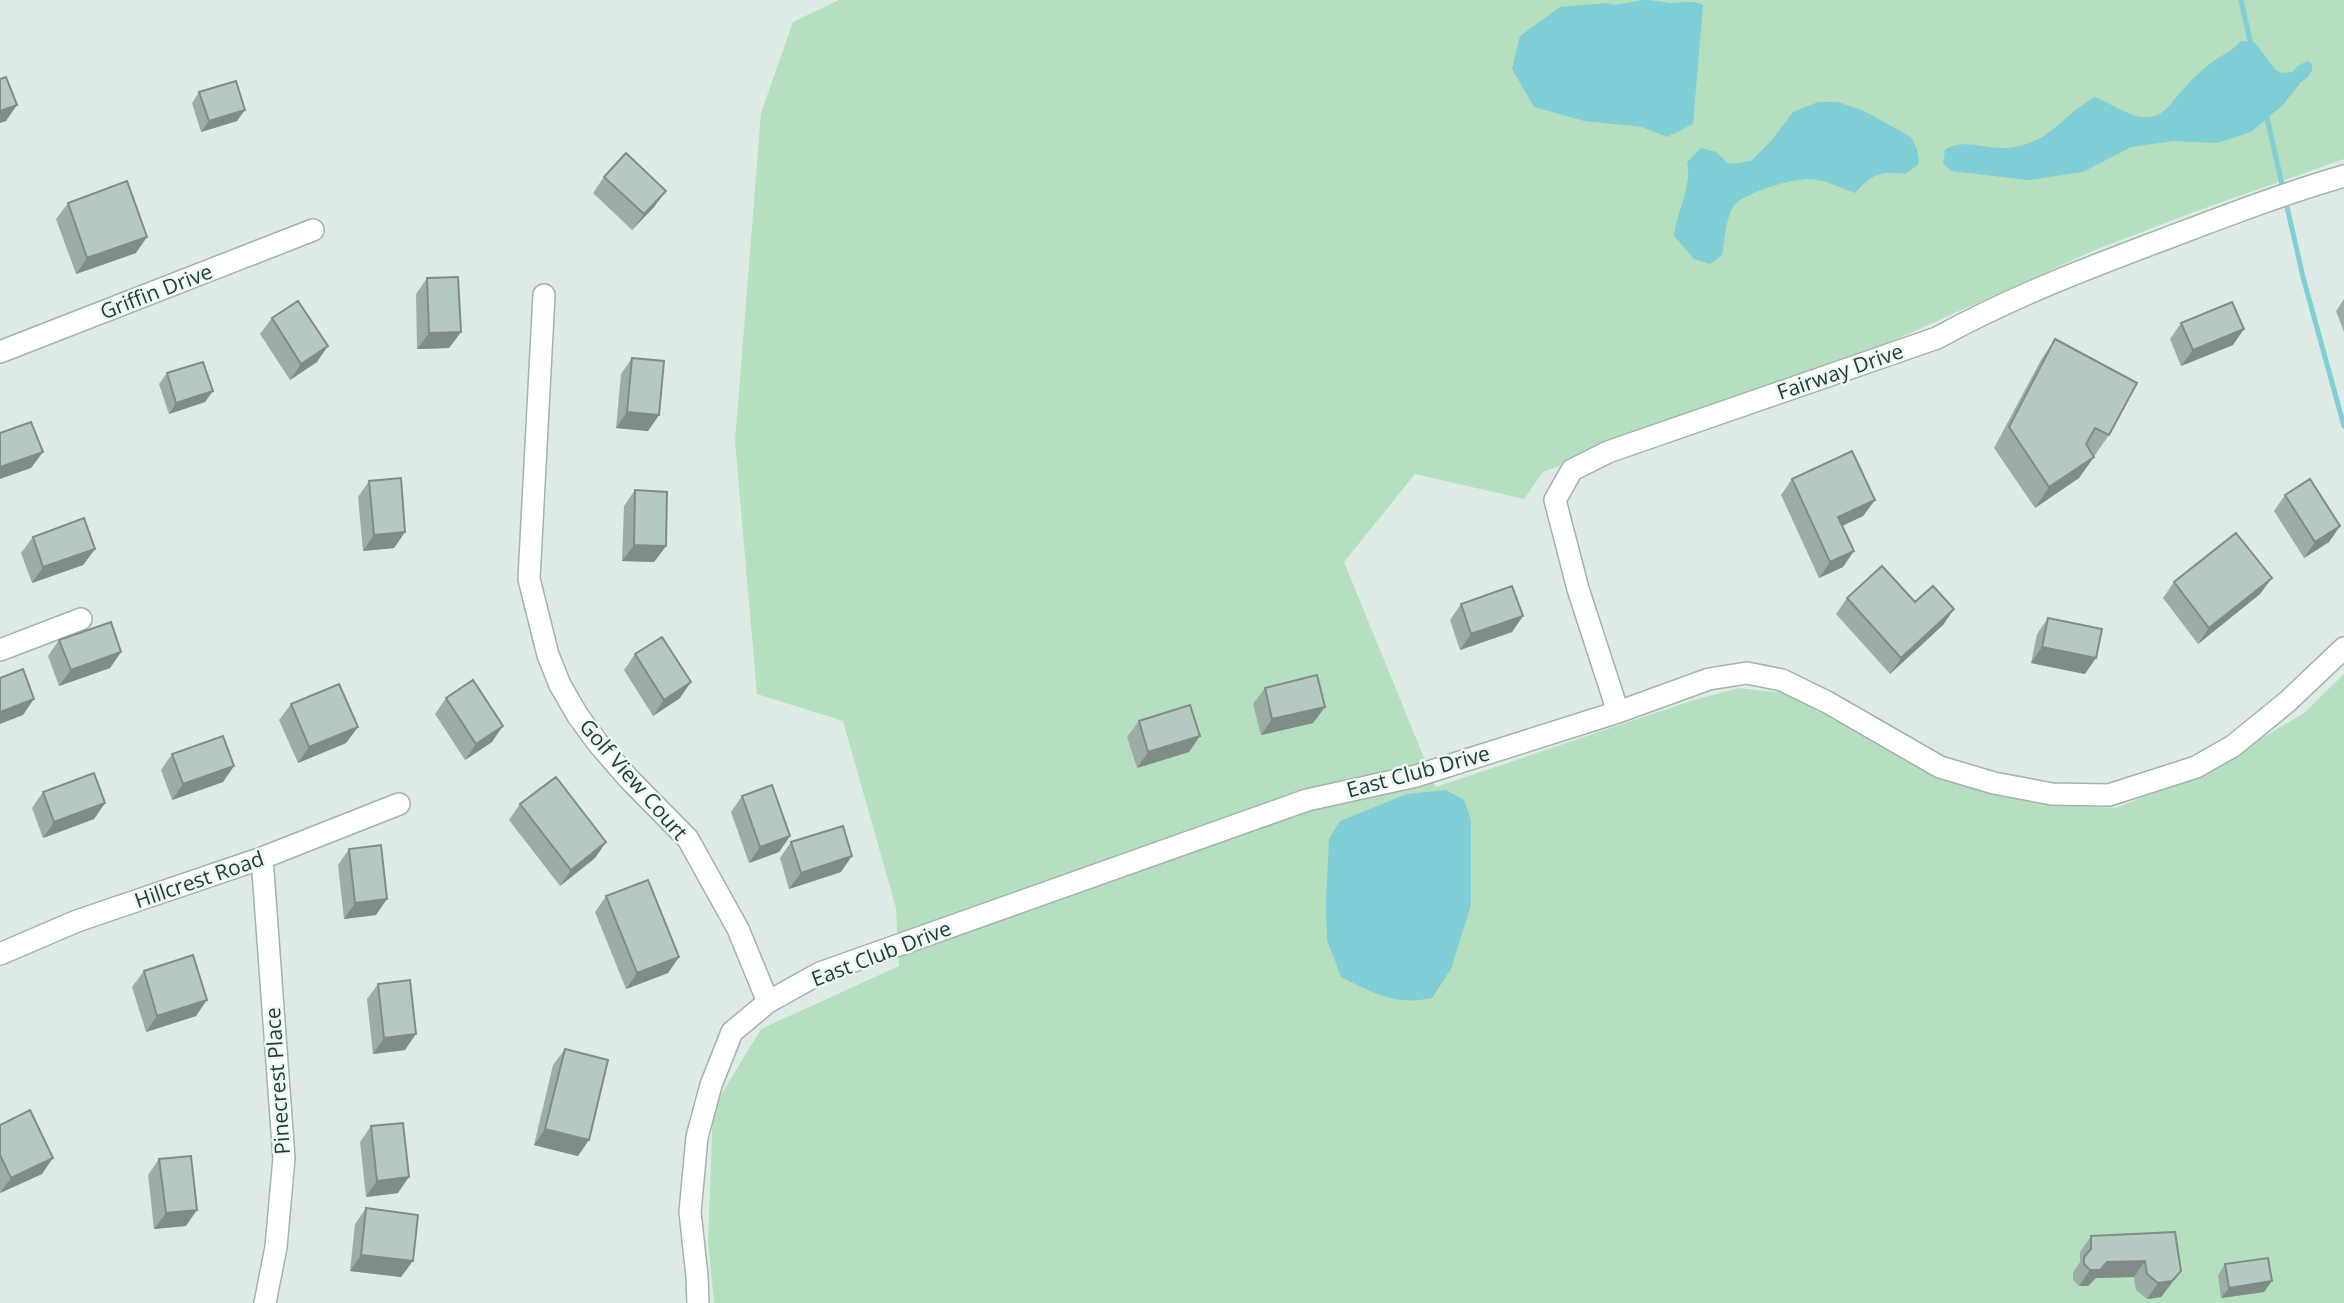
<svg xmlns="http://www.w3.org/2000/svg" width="2344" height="1303" viewBox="0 0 2344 1303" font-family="'Open Sans',sans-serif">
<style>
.green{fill:#b5dfbe}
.water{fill:#80ced6}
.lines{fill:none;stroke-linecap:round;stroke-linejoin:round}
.stream{stroke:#80ced6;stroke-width:5}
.minor-casing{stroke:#a1b3ac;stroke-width:24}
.minor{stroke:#fff;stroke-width:21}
.wall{fill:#9dada5}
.shaded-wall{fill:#7f8d86}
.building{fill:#b6c9c0;stroke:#7f8d86;stroke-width:2}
.labels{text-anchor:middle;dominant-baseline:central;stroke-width:5;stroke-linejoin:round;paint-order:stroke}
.street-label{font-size:21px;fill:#1e3d33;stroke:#eff8f3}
</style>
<rect width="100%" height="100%" fill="#deebe5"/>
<!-- green -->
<path class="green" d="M839,0H2344V159L2194,212L2095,250L1879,347L1543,472L1524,499L1415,474L1344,562L1436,787L1694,700L1739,688L1785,693L1939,778L2038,804L2116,808L2203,773L2304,713L2344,674V1303H714L708,1241L713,1108L761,1029L899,966L896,908L843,721L757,694L735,442L761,113L793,22Z"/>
<!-- water -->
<path class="water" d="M1643,0C1652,0 1662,2 1671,3C1683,3 1692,0 1703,5L1693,124L1667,137L1642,127L1584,121L1534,107L1512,69L1520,36L1560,7L1606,3L1614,5Z
M2241,41L2254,42L2276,70L2282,73L2293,72L2297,66L2308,61L2312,64V70L2308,77L2300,83L2283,105L2251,132L2217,143L2174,141L2131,147L2083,172L2028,180L1951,171L1943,163L1945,150C1962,138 1984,149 2004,148C2050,146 2060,116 2095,97C2111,103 2133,120 2150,117C2165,115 2170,104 2179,94C2189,82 2202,69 2215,60C2225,54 2233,50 2241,41Z
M1818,102H1838L1864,111L1911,137L1917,149L1919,164L1905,174C1880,171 1872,174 1855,193C1840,188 1825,179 1808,179C1792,179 1741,193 1733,207C1725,221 1725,240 1722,255L1710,264L1694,259L1674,236C1676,212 1693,186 1687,162L1701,148L1716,152L1729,164L1751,161L1772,140L1793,112Z
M1446,790L1464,800L1471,820V905L1451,969L1432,998C1396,1006 1373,993 1341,977L1327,940L1326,903L1329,839L1340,821L1407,794Z"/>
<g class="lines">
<!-- stream -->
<path class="stream" d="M2241,0L2251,45
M2266,113L2283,189
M2285,198L2303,277L2344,426"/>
<!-- minor casing -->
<g class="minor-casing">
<path id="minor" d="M544,295L529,579L548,655L560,685L578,716L597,742L628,778L688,839L738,929L768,1002
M0,352L313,230
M0,650L81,619
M1618,712L1578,589L1555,500L1572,470L1608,452L1937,338C2009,298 2085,269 2162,240C2223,217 2282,194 2344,176
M262,858L284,1158L276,1247L265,1303
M0,954L77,921L262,858L399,804
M698,1303L697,1276L690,1212L697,1137L711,1085L732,1032L768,1002L820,973L1307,800L1416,776L1618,712L1709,679L1747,673L1782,680L1827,702L1940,767L1994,783L2052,794L2109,795L2196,767L2233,746L2287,702L2344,648"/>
</g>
<!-- minor -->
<use href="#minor" class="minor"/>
</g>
<!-- wall -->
<path class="wall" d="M199,92L237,121L201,132L192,103Z
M604,177L654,207L632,230L593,193Z
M68,203L136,253L76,274L56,219Z
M427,278L461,332L449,348L417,349L416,294Z
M2344,299V332L2336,311Z
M272,318L317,362L290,380L260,334Z
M2181,323L2233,345L2181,366L2170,339Z
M2055,339L2109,435L2079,478L2035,508L1994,448L2041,360Z
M632,358L659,415L648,431L616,428L621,374Z
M167,373L205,402L169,414L159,384Z
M1792,479L1875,500L1863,516L1842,526L1843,567L1819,578L1781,495Z
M369,481L405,532L394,548L363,551L358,497Z
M635,490L666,546L654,562L622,561L624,506Z
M2285,495L2340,526L2329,542L2304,558L2274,511Z
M33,537L95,549L83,565L32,583L21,553Z
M2174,582L2260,594L2198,644L2163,598Z
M1847,598L1915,602L1954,609L1943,625L1890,674L1836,614Z
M1461,604L1523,616L1512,632L1460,650L1450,620Z
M2048,618L2085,674L2031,663L2037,634Z
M59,640L121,652L110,668L59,686L48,656Z
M635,654L680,698L653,716L624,670Z
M1265,688L1325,707L1313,723L1261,735L1253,704Z
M446,698L492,742L465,760L435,714Z
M291,704L358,727L346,743L298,763L279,720Z
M1139,721L1189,752L1137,768L1127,737Z
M172,754L234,766L223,782L172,800L161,770Z
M43,792L105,803L94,819L43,838L32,808Z
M742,796L790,836L779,852L749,863L731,812Z
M520,804L606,842L595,858L560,886L509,820Z
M791,842L841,872L789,889L780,858Z
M349,849L376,915L344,919L338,865Z
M606,896L679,957L668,973L626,989L595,912Z
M144,971L196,1016L146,1032L132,987Z
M378,984L405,1050L373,1054L367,999Z
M565,1049L578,1156L534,1145L553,1065Z
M0,1125L42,1174L0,1193Z
M371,1126L398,1193L366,1197L360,1142Z
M159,1159L186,1226L154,1229L148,1175Z
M366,1208L401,1277L350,1271L355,1224Z
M2091,1236L2181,1271L2161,1297L2147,1299L2136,1290L2134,1277L2096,1278L2088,1286H2079L2073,1280V1273L2080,1262V1252Z
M2225,1264L2264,1292L2221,1298L2218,1275Z"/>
<!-- shaded-wall -->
<path class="shaded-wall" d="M17,105L6,121L0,123V111Z
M245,110L237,121L201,132L209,121Z
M666,191L654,207L632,230L644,214Z
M147,237L136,253L76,274L87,258Z
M2244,329L2233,345L2181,366L2193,350Z
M461,332L449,348L417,349L429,333Z
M328,346L317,362L290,380L301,364Z
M213,391L205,402L169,414L176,403Z
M627,412L659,415L648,431L616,428Z
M43,452L31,468L0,479V467Z
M2094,457L2079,478L2035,508L2049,487Z
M1875,500L1863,516L1827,533L1838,517Z
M2340,526L2329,542L2304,558L2315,542Z
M405,532L394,548L363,551L374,535Z
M634,545L666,546L654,562L622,561Z
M95,549L83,565L32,583L43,567Z
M1854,551L1843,567L1819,578L1830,562Z
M2272,578L2260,594L2198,644L2209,628Z
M1954,609L1943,625L1890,674L1901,658Z
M1523,616L1512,632L1460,650L1471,634Z
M2042,647L2096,658L2085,674L2031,663Z
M121,652L110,668L59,686L71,670Z
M691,682L680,698L653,716L664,700Z
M34,699L23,715L0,724V712Z
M1325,707L1313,723L1261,735L1272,719Z
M503,726L492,742L465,760L476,744Z
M358,727L346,743L298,763L309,747Z
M1200,736L1189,752L1137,768L1148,752Z
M234,766L223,782L172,800L183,784Z
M105,803L94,819L43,838L54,822Z
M790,836L779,852L749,863L760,847Z
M606,842L595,858L560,886L571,870Z
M852,856L841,872L789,889L801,873Z
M387,899L376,915L344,919L355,903Z
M679,957L668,973L626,989L637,973Z
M207,1000L196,1016L146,1032L157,1016Z
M416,1034L405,1050L373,1054L384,1038Z
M545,1129L589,1140L578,1156L534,1145Z
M53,1158L42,1174L0,1193L11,1178Z
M409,1177L398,1193L366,1197L377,1181Z
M197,1210L186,1226L154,1229L166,1213Z
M361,1255L413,1261L401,1277L350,1271Z
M2145,1261L2134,1277L2096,1278L2088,1286H2079L2090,1270L2107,1262Z
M2181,1271L2161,1297L2147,1299L2158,1283Z
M2272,1281L2264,1292L2221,1298L2229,1288Z"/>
<!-- building -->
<path class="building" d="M6,77L17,105L0,111V79Z
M236,81L245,110L209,121L199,92Z
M626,153L666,191L644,214L604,177Z
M127,181L147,237L87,258L68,203Z
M458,277L461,332L429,333L427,278Z
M298,301L328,346L301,364L272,318Z
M2232,302L2244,329L2193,350L2181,323Z
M2055,339L2137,383L2109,435L2095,428L2086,444L2094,457L2049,487L2009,427Z
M632,358L664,361L659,415L627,412Z
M203,362L213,391L176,403L167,373Z
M31,422L43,452L0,467V433Z
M1852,451L1875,500L1838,517L1854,551L1830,562L1792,479Z
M401,478L405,532L374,535L369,481Z
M2310,479L2340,526L2315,542L2285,495Z
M635,490L667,492L666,546L634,545Z
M84,518L95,549L43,567L33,537Z
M2236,533L2272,578L2209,628L2174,582Z
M1882,566L1915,602L1933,586L1954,609L1901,658L1847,598Z
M1512,586L1523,616L1471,634L1461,604Z
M2048,618L2102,629L2096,658L2042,647Z
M111,622L121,652L71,670L59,640Z
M662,637L691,682L664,700L635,654Z
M23,669L34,699L0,712V678Z
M1317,675L1325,707L1272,719L1265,688Z
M473,680L503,726L476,744L446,698Z
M339,684L358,727L309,747L291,704Z
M1190,705L1200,736L1148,752L1139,721Z
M223,736L234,766L183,784L172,754Z
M94,773L105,803L54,822L43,792Z
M556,777L606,842L571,870L520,804Z
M772,785L790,836L760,847L742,796Z
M843,826L852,856L801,873L791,842Z
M381,845L387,899L355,903L349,849Z
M648,880L679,957L637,973L606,896Z
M193,955L207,1000L157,1016L144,971Z
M410,980L416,1034L384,1038L378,984Z
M565,1049L608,1060L589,1140L545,1129Z
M30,1110L53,1158L11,1178L0,1155V1125Z
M403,1123L409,1177L377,1181L371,1126Z
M191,1156L197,1210L166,1213L159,1159Z
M366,1208L418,1215L413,1261L361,1255Z
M2175,1232L2181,1271L2172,1281L2158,1283L2147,1274L2145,1261L2107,1262L2100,1270H2090L2084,1264V1257L2091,1249V1236Z
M2268,1258L2272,1281L2229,1288L2225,1264Z"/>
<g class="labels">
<!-- street labels -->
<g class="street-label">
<text transform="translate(156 291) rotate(-21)">Griffin Drive</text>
<text transform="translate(1840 371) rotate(-19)">Fairway Drive</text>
<text transform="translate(1418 771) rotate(-15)">East Club Drive</text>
<text transform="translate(634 779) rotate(49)">Golf View Court</text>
<text transform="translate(199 879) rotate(-19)">Hillcrest Road</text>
<text transform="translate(881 953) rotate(-21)">East Club Drive</text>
<text transform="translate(277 1081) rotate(-94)">Pinecrest Place</text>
</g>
</g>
</svg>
